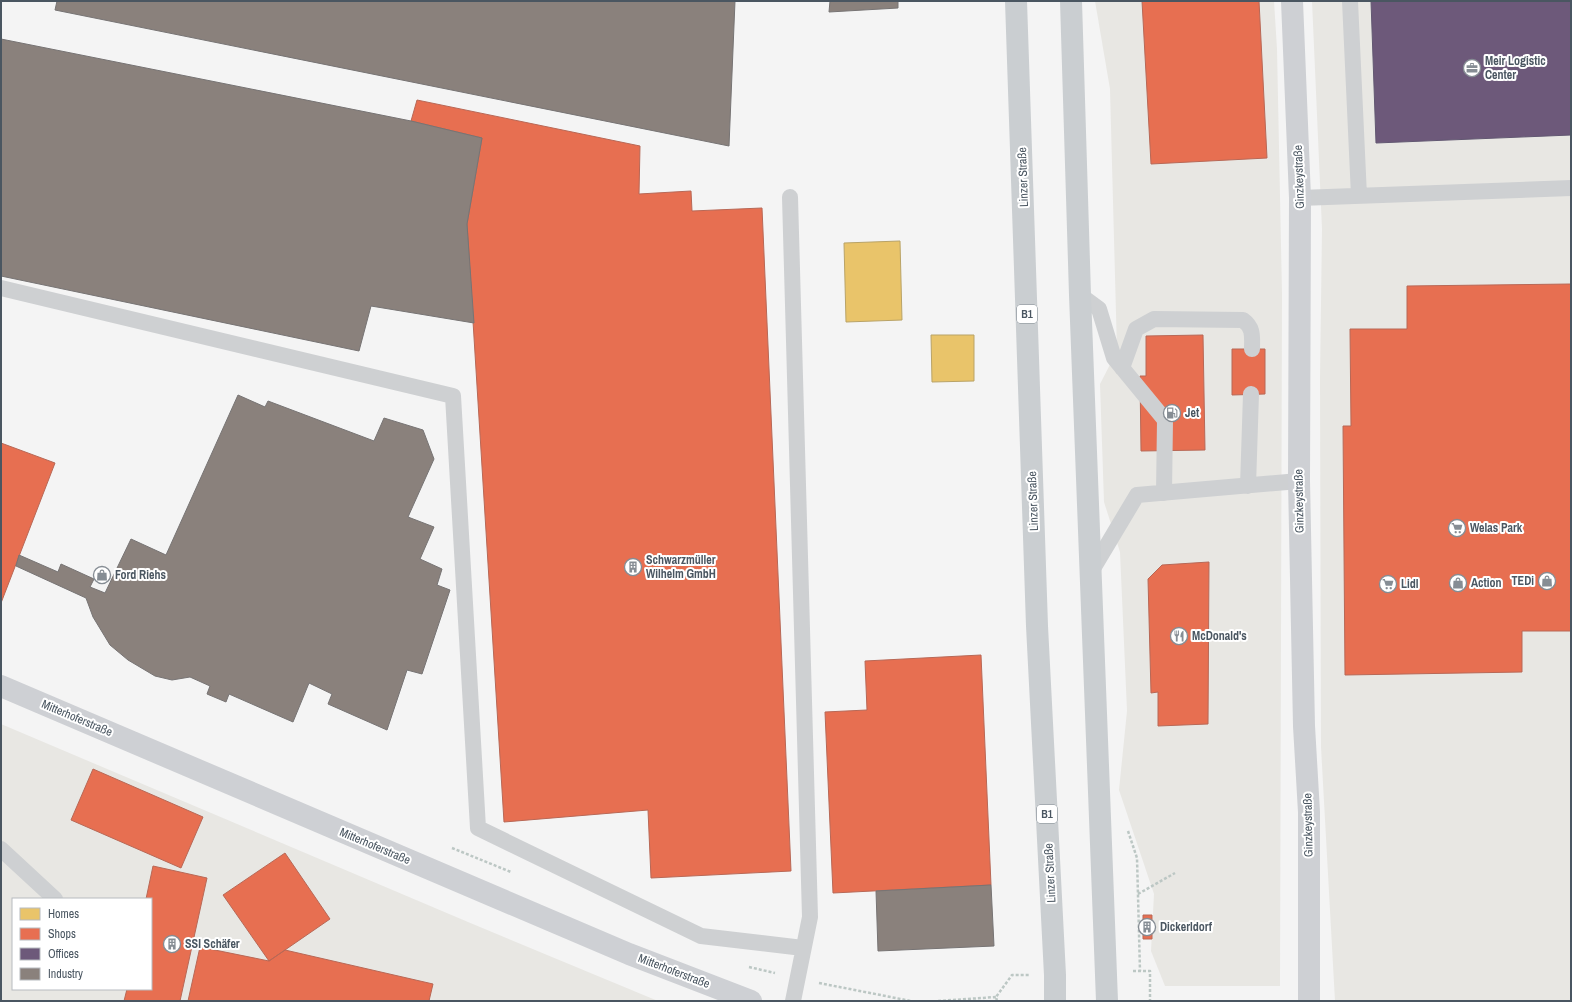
<svg xmlns="http://www.w3.org/2000/svg" width="1572" height="1002" viewBox="0 0 1572 1002" font-family="'Archivo Narrow',sans-serif">
<style>
.commercial{fill:#e8e7e3;fill-rule:evenodd}
.homes{fill:#e9c46a;stroke:#b9a367}
.shops{fill:#e76f51;stroke:#b86856}
.offices{fill:#6d597a;stroke:#625872}
.industry{fill:#8a817c;stroke:#777474}
.lines{fill:none;stroke-linecap:round;stroke-linejoin:round}
.path{stroke:#bcc7c4;stroke-width:2.5;stroke-dasharray:3 2;stroke-linecap:butt}
.lane{stroke:#ced0d2;stroke-width:16}
.secondary{stroke:#ced0d4;stroke-width:22}
.primary{stroke:#caced1;stroke-width:22}
.labels{text-anchor:middle;dominant-baseline:central;stroke-width:4;stroke-linejoin:round;paint-order:stroke}
.shield{fill:#fff;stroke:#808990;stroke-width:1}
.shield-label{font-size:11px;font-weight:bold;fill:#4a5661}
.poi-label{font-size:12px;font-weight:bold;fill:#4a5661;stroke:#fff;text-anchor:start}
.street-label{font-size:12px;fill:#4a5661;stroke:#fff}
</style>
<rect width="100%" height="100%" fill="#f4f4f4"/>
<!-- commercial -->
<path class="commercial" d="M1095,1H1274L1277,49L1282,294L1280,986H1165L1151,951L1154,894L1119,790L1127,711L1120,552L1104,502L1100,384L1117,351L1110,89Z
M1312,1H1571V1001H1335L1321,747L1320,379L1322,229Z
M1,724L468,922L658,1001H1ZM13,899H151V989H13Z"/>
<!-- homes -->
<path class="homes" d="M900,241L902,320L846,322L844,243Z
M931,335H974V381L932,382Z"/>
<!-- shops -->
<path class="shops" d="M1142,1H1259L1267,158L1151,164Z
M417,100L640,146L639,194L691,191L692,211L762,208L791,871L651,878L648,810L504,822L467,224L482,138L411,121Z
M1571,284V631H1522V672L1345,675L1343,426H1351L1350,329H1407V286Z
M1203,335L1205,450L1141,451L1140,376H1146V336Z
M1232,349H1265V394L1232,395Z
M1,443L55,463L1,603Z
M1209,562L1208,724L1158,726V692L1151,693L1148,579L1162,565Z
M981,655L991,885L833,893L825,712L867,710L865,661Z
M93,769L203,817L181,868L71,820Z
M285,853L330,919L269,961L223,895Z
M153,866L207,878L180,1001H124L127,989H151V899H146Z
M1143,915H1152V939H1143Z
M200,947L269,961L285,950L433,984L429,1001H188Z"/>
<!-- offices -->
<path class="offices" d="M1371,1H1571V135L1376,143Z"/>
<!-- industry -->
<path class="industry" d="M57,1H735L729,146L55,10Z
M830,1H898V8L829,12Z
M1,39L411,121L482,138L467,224L474,323L371,306L359,351L1,276Z
M238,395L265,407L268,401L374,441L384,418L423,430L434,459L408,517L434,527L420,559L442,569L437,585L450,590L422,674L407,670L387,730L328,704L332,694L309,683L293,722L229,694L226,702L207,694L210,686L190,677L172,680L155,676L128,660L110,645L93,617L86,598L16,566L19,555L58,572L61,564L94,579L90,587L105,593L131,539L166,555Z
M991,885L994,946L878,951L876,891Z"/>
<g class="lines">
<!-- path -->
<path class="path" d="M1128,831L1137,858L1140,971
M452,848L511,872
M1138,894L1175,873
M749,967L775,973
M1133,971H1150V1001
M819,983L911,1001
M938,1001L996,997
M997,1001L996,997L1012,975H1030"/>
<!-- lane -->
<path class="lane" d="M1350,1L1359,196
M790,197L810,917L793,1001
M1300,198L1571,188
M1,288L453,396L478,828L701,936L803,948
M1080,295L1099,309L1114,358L1165,420L1164,493
M1122,368L1136,329L1154,319L1243,320C1254,328 1252,337 1252,349
M1248,486L1251,394
M1091,572L1137,495L1299,481
M1,849L55,899"/>
<!-- secondary -->
<path class="secondary" d="M1292,1L1300,198L1299,481L1304,726L1309,812V1001
M1,686L629,954L751,1001"/>
<!-- primary -->
<path class="primary" d="M1016,1L1037,626L1055,975V1001
M1071,1L1080,295L1107,1001"/>
</g>
<!-- icons -->
<defs>
<g id="office-ring" transform="scale(0.9)"><circle r="9.5" fill="#fff" stroke="#868d94" stroke-width="1.5"/><path d="M-6-3h4V-5.5h4V-3h4V5H-6ZM-1-4.5V-3h2v-1.5ZM-6 0V1H6V0Z" fill="#868d94"/></g>
<g id="fuel-ring" transform="scale(0.9)"><circle r="9.5" fill="#fff" stroke="#868d94" stroke-width="1.5"/><path d="M-5.5-6h7V0h2V4h1.3V-2.5L3-4.5l.8-.8L6-3V5H2.5V1h-1V6h-7ZM-4.2-4.7v3.2H.2V-4.7Z" fill="#868d94"/></g>
<g id="supermarket-ring" transform="scale(0.9)"><circle r="9.5" fill="#fff" stroke="#868d94" stroke-width="1.5"/><path d="M-6-5.5h2.5l.6 2H6L4.5 2H-2.5L-4.4-4H-6ZM-1.5 3.2a1.3 1.3 0 1 0 .1 0ZM3 3.2a1.3 1.3 0 1 0 .1 0Z" fill="#868d94"/></g>
<g id="building-ring" transform="scale(0.9)"><circle r="9.5" fill="#fff" stroke="#868d94" stroke-width="1.5"/><path d="M-4-6H4V6H1V3H-1V6H-4ZM-2.5-4.3h1.7v1.8h-1.7ZM.8-4.3h1.7v1.8H.8ZM-2.5-1h1.7V.8h-1.7ZM.8-1h1.7V.8H.8Z" fill="#868d94"/></g>
<g id="shop-ring" transform="scale(0.9)"><circle r="9.5" fill="#fff" stroke="#868d94" stroke-width="1.5"/><path d="M-5-2.5h2.3a2.7 3.5 0 0 1 5.4 0H5L5.5 6h-11ZM-1.5-2.5h3a1.5 2.3 0 0 0-3 0Z" fill="#868d94"/></g>
<g id="restaurant-ring" transform="scale(0.9)"><circle r="9.5" fill="#fff" stroke="#868d94" stroke-width="1.5"/><path d="M-5-6h1v4h1v-4h1v4h1v-4h1v5L-1.5 .5V6h-2V.5L-5-1ZM5-6V6H3V1.5H1.5Q1.5-4 5-6Z" fill="#868d94"/></g>
</defs>
<g fill-rule="evenodd">
<use href="#office-ring" x="1472" y="68"/>
<use href="#fuel-ring" x="1172" y="413"/>
<use href="#supermarket-ring" x="1457" y="528"/>
<use href="#building-ring" x="633" y="567"/>
<use href="#shop-ring" x="102" y="575"/>
<use href="#shop-ring" x="1547" y="581"/>
<use href="#shop-ring" x="1458" y="583"/>
<use href="#supermarket-ring" x="1388" y="584"/>
<use href="#restaurant-ring" x="1179" y="636"/>
<use href="#building-ring" x="1147" y="927"/>
<use href="#building-ring" x="172" y="944"/>
</g>
<g class="labels">
<!-- shield labels -->
<g class="shield">
<rect x="1017" y="305" width="20" height="18" rx="3"/>
<rect x="1037" y="805" width="20" height="18" rx="3"/>
</g>
<g class="shield-label">
<text x="1027" y="314">B1</text>
<text x="1047" y="814">B1</text>
</g>
<!-- poi labels -->
<g class="poi-label">
<text x="1485" y="61">Meir Logistic<tspan x="1485" dy="14">Center</tspan></text>
<text x="1185" y="413">Jet</text>
<text x="1470" y="528">Welas Park</text>
<text x="646" y="560">Schwarzmüller<tspan x="646" dy="14">Wilhelm GmbH</tspan></text>
<text x="115" y="575">Ford Riehs</text>
<text x="1534" y="581" text-anchor="end">TEDi</text>
<text x="1471" y="583">Action</text>
<text x="1401" y="584">Lidl</text>
<text x="1192" y="636">McDonald's</text>
<text x="1160" y="927">Dickerldorf</text>
<text x="185" y="944">SSI Schäfer</text>
</g>
<!-- street labels -->
<g class="street-label">
<text transform="translate(1023 177) rotate(-92)">Linzer Straße</text>
<text transform="translate(1299 177) rotate(-92)">Ginzkeystraße</text>
<text transform="translate(1033 501) rotate(-92)">Linzer Straße</text>
<text transform="translate(1299 501) rotate(-91)">Ginzkeystraße</text>
<text transform="translate(77 718) rotate(23)">Mitterhoferstraße</text>
<text transform="translate(1308 825) rotate(-91)">Ginzkeystraße</text>
<text transform="translate(375 846) rotate(23)">Mitterhoferstraße</text>
<text transform="translate(1050 873) rotate(-93)">Linzer Straße</text>
<text transform="translate(674 971) rotate(21)">Mitterhoferstraße</text>
</g>
</g>
<!-- border -->
<rect width="1572" height="1002" fill="none" stroke="#4a5661" stroke-width="4"/>
<!-- legend -->
<rect x="12" y="898" width="140" height="92" fill="#ffffff" stroke="#b7bbc0"/>
<rect x="20" y="908" width="20" height="12" fill="#e9c46a" stroke="#b7bbc0"/>
<text x="48" y="918" font-size="12" fill="#4a5661">Homes</text>
<rect x="20" y="928" width="20" height="12" fill="#e76f51" stroke="#b7bbc0"/>
<text x="48" y="938" font-size="12" fill="#4a5661">Shops</text>
<rect x="20" y="948" width="20" height="12" fill="#6d597a" stroke="#b7bbc0"/>
<text x="48" y="958" font-size="12" fill="#4a5661">Offices</text>
<rect x="20" y="968" width="20" height="12" fill="#8a817c" stroke="#b7bbc0"/>
<text x="48" y="978" font-size="12" fill="#4a5661">Industry</text>
</svg>
